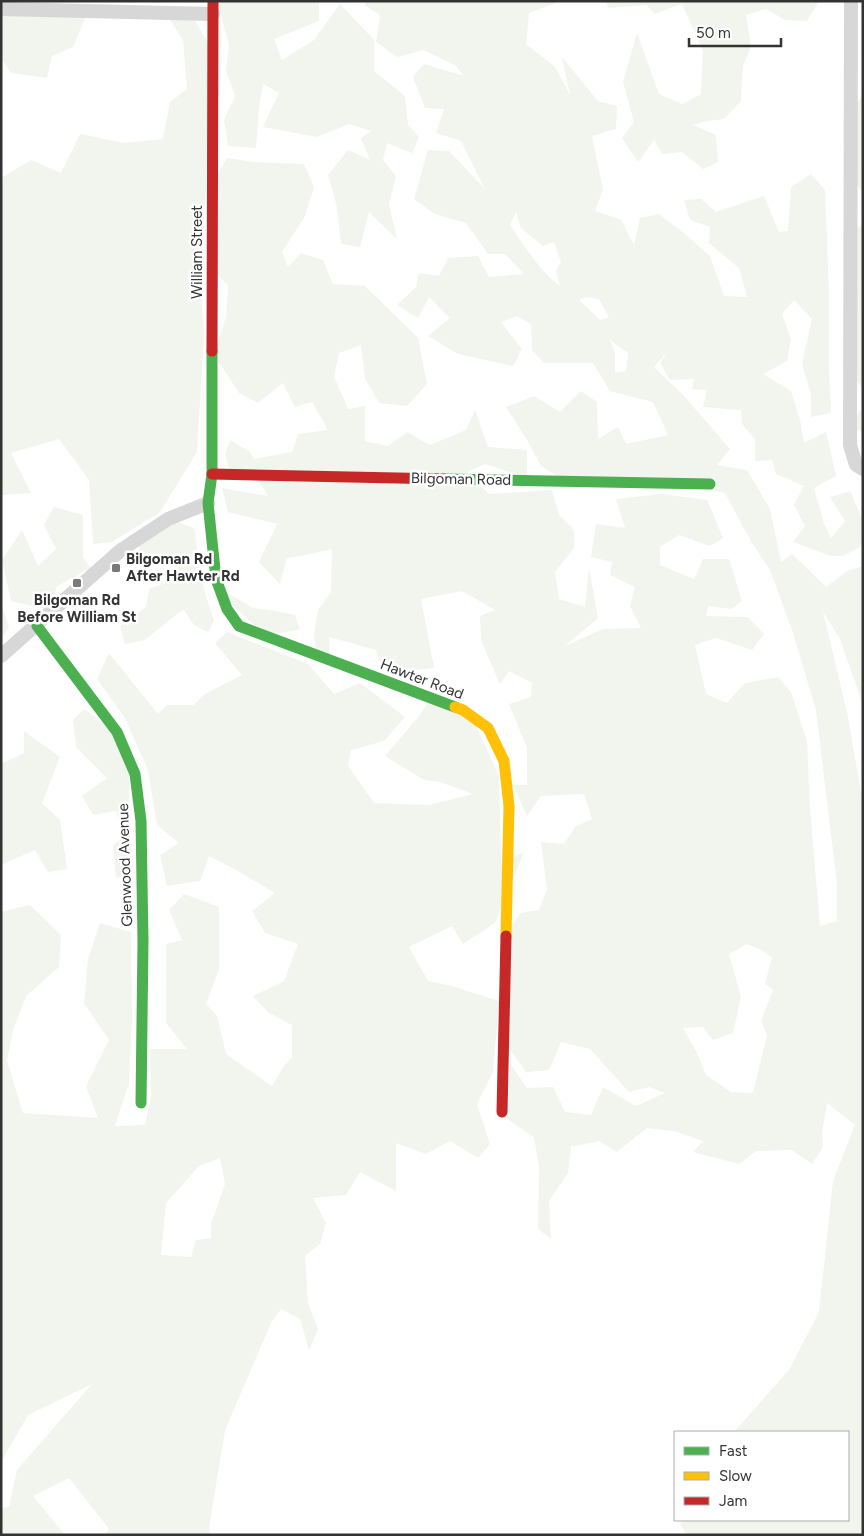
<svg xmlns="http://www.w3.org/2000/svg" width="864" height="1536" viewBox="0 0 864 1536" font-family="Figtree,sans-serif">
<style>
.green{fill:#f1f5ed;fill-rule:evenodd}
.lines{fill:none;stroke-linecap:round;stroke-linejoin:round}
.street{stroke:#d7d7d7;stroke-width:14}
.fast{stroke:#4caf50;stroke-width:11}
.slow{stroke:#ffc107;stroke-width:11}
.jam{stroke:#c62828;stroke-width:11}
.poi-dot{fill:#7a7a7a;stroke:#fff;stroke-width:2}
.labels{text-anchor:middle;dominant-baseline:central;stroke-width:5;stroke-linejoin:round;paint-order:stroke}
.street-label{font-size:15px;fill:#333;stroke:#fff}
.poi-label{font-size:15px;font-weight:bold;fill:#333;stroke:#fff;text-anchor:start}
</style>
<rect width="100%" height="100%" fill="#fff"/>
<!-- green -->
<path class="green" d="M217,1H319V21L274,39L282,60L314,40L340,4L374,40V71L405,96L408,125L419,137L412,153L387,143L383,160L396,176L389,204L397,239L369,212L360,247L341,244L337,207L328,175L348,150L370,160L361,138L371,131L349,124L317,137L263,127L279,93L263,84L259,108L256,148L228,146L224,120L235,96L226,71L229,45Z
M367,1H555L556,3L529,13L526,44L555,67L570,95L562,57L598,101L617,106L616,129L592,136L603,190L595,211L621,220L634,245L640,218L659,214L685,234L710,256L724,296L747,297L739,268L709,243L710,227L690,220L684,200L701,199L716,212L764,196L779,232L788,231L791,187L811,174L825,190L829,291V369L831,413L811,417V395L802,363L812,319L794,300L782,314L791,339L787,361L763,374L791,391L800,420L804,443L826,432L836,476L814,488L824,524L831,538L845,521L830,497L850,491L863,521V533L860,547L843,556H830L793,542L805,526L794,505L804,486L776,474L772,460L755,461V439L742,424L741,410L703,407L707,390L692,389L694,379L670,380L660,363L669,350L654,367L684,396L730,449L717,465L747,470L770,509L781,562L792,554L826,587L847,571L863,566V705L840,639L823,612L847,712L863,804V1535H687L680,1524L684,1520H848V1432H734L789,1370L819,1312L833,1181L855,1125L827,1103L822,1133L823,1147L812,1164L792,1150L756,1151L739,1164L693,1152L703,1141L674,1131L647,1128L617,1152L599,1141L571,1147L568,1173L549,1201L551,1239L538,1229L539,1167L534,1137L507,1119L510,1063L527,1088L553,1087L565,1112L591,1115L603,1087L636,1106L665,1093L649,1087L629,1092L590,1049L561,1042L549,1070L526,1072L509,1048L507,931L521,913L539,910L547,889L541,842L564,844L575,827L592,819L584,794L541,796L527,816L513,785H527V748L509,704L531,697L532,683L509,671L500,684L481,640L480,616L495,610L462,591L421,599L434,668L415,670L379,661L376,650L329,637L330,660L316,649L314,635L318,610L331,592L332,549C317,552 303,556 287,558L280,584L259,562L277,524L228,512L222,488L268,496L259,481L230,472L225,455L230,440L250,452L254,459L292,452L298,434L328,430L312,402L295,407L283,383L258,403L239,393L214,354L226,317L228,285L214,271L217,176L227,158L253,162L304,164L314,187L305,216L282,252L288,267L301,253L323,260L333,284L365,286L418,338L427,384L407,406L379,403L365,378L361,345L339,353L334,377L348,409L365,406V441L388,446L407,432L430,445L466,430L475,410L488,447L527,450V478L485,464L467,472L489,494L552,490L559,515L574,530V548L555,572L559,599L585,607L589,568L598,618L565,646L603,629L641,628L630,606L635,587L610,575L612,562L591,557L596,524L625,528L616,499L662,494L707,500L723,538L710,546L679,535L660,547V565L694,579L703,559H729L742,601L732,609L708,606L706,616L748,617L764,634L752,650L716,638L695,645L706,694L727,703L745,683L778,677L791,692L807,741L810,809L820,926L837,921V884L816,710L792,630L770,570L752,543L725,493L698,488L567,482L541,466L529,443L506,407L534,396L560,412L581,391L597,402L598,439L618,427L626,444L668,435L653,402L610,391L593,363H544L532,350L531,324L517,316L501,322L522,349L513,366L458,354L428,336L450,318L429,297L418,318L397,305L416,287L419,273L439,276L448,258L478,256L489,277L524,274L505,254H488L466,223L435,214L414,199L428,150L449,151L485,189L461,141L436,133L444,109L425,108L413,77L424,64L464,76L455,65L423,50L398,57L376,42L380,15L364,5ZM516,212L521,228L543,246L554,242L561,262L556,271L560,286C539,270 525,247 510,225ZM586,297L599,299L609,318L600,320L579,300ZM610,340L628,353L626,371L615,373V353ZM747,944L762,950L772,958L765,984L773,990L761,1021L767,1035L753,1093L731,1092L706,1075L697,1053L683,1028L703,1027L713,1040L733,1033L741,997L729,954Z
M605,1H819L807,21L785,20L766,9L746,15L751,46L743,66L741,101L724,119L707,121L693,125L716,135L718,162L703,169L682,152L662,154L654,140L638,162L622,138L634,122L623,82L637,33L659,94L682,104L701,94L703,51L682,4L655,14L646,5L609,8Z
M1,10L86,16L73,47L52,56L47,78L11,73L1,58Z
M164,11L190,12L208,43L206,187L200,274L204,334L197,452L160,512L112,542L93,544L89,480L59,439L11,453L31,493L1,495V178L31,160L61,173L80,134L124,143L163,139L170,102L187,89L183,40Z
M863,95V194L856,183L853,108Z
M861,225H863V389L853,376L851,309L858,281L846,244Z
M859,411H863V432L853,428Z
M54,507L83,515V557L90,568L56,587L55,597L45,609L11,601L2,560L22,530L38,566L56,549L44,525Z
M175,521L194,528L202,583L214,621L208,632L194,625L183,609L145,640L125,644L120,626L146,607L149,589L179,578L177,560L141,559L138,539Z
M221,589L253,608L276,611L295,615L300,629L267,636L234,607Z
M1,605L9,627L1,639Z
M227,632L308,664L334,694L360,683L405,717L384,741L351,750L348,766L374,803L429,805L473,794L440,782L424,780L385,756L419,716L434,694L472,717L499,776L501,864L524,852L495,923L463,944L452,926L409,947L428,981L455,987L499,1001L493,1072L477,1104L490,1144L478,1158L450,1141L426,1154L396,1143V1191L360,1172L346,1195L313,1198L326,1223L320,1244L305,1256L308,1303L318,1329L309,1350L300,1319L281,1309L272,1321L225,1430L209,1528L210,1535H105L109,1529L69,1478L33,1496L65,1535H1V1508L9,1507L17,1470L92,1384L28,1415L1,1462V912L30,905L61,935L59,967L26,996L13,1030L7,1061L23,1113L98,1118L86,1086L109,1040L84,1003L88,959L100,923L131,932L132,1019L129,1083L115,1126L145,1125L151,1097L150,1049H187L166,1023V944L182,940L169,910L184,894L219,907V969L206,1004L217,1016L226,1054L272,1086L284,1066L292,1057V1025L269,1013L253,996L284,981L298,944L265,933L252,911L275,893L236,870L209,856L200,881L167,886L160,855L179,843L157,825L148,770L125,718L97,679L109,653L158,714L167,705H194L205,694L242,675L215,643ZM220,1158L225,1184L211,1224V1238L196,1240L191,1257L161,1255L166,1203L199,1166Z
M84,709L113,730L129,775V824L133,863L132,873L116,878L113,845L118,842L123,832L116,811L93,815L82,796L107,778L76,747L73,720Z
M24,731L60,757L42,803L60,820L67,869L48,872L35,850L1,865V764L24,753Z"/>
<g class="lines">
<!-- street -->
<path class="street" d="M851,1L850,445L856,465L863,469
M1,9L213,14
M1,656L121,550L168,519L208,503"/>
<!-- fast -->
<path class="fast" d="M212,351V474L208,503L216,579L227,609L239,626L455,707
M445,479L710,484
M37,626L117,732L135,774L141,821L143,941L141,1103"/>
<!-- slow -->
<path class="slow" d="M455,707L463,710L488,728L504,761L509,806L506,936"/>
<!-- jam -->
<path class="jam" d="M212,351L213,1
M212,474L445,479
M502,1112L506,936"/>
</g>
<!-- markers -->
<g class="poi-dot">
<rect x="111" y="563" width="10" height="10" rx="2.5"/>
<rect x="72" y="578" width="10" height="10" rx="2.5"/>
</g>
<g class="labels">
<!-- street labels -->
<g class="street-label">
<text transform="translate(197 252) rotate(-90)">William Street</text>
<text transform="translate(461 479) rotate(1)">Bilgoman Road</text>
<text transform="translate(422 679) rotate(21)">Hawter Road</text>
<text transform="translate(125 865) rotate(-92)">Glenwood Avenue</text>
</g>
<!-- poi labels -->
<g class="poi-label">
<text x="126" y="559">Bilgoman Rd<tspan x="126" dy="17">After Hawter Rd</tspan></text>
<text x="77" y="600" text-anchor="middle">Bilgoman Rd<tspan x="77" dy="17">Before William St</tspan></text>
</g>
</g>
<!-- border -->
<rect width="864" height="1536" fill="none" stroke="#333333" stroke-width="5"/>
<!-- legend -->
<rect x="674" y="1431" width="175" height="90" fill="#ffffff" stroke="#adadad"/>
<rect x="684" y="1447" width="25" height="8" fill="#4caf50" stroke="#adadad"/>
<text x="719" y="1456" font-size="15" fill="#333333">Fast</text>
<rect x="684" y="1472" width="25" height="8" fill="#ffc107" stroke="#adadad"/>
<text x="719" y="1481" font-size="15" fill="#333333">Slow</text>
<rect x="684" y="1497" width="25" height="8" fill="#c62828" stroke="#adadad"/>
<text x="719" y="1506" font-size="15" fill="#333333">Jam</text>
<!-- scale -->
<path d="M689 38v8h92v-8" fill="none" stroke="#333333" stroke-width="2.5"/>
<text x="696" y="38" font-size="15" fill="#333333" stroke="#ffffff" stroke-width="4" paint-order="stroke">50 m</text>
</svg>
